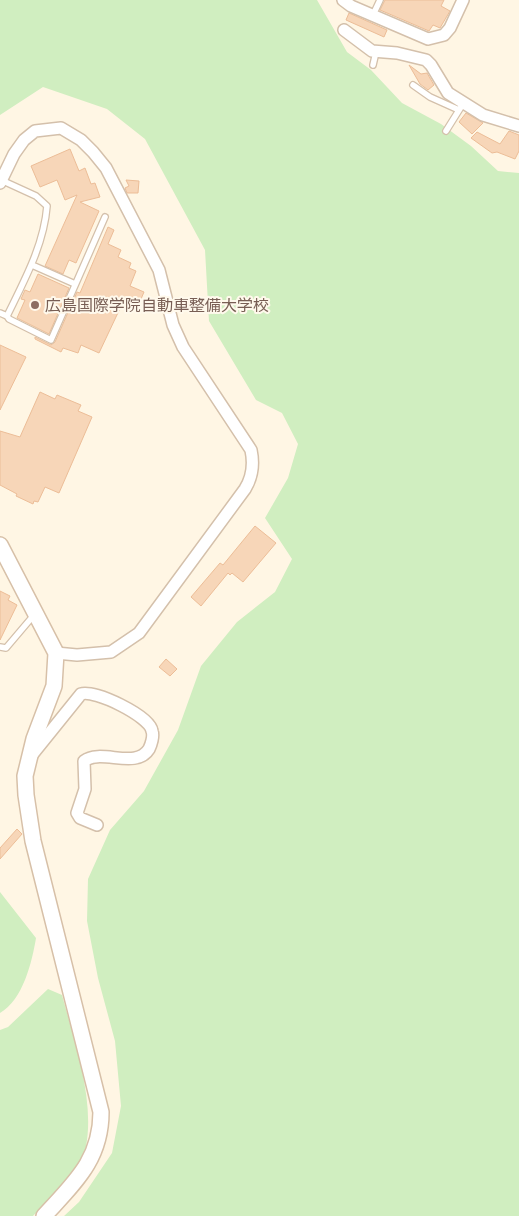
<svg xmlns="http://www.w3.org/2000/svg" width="519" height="1216" viewBox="0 0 519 1216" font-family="'Golos Text','Noto Sans JP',sans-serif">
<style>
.green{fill:#d0eec0}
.building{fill:#f7d6b8;stroke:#ecbd97}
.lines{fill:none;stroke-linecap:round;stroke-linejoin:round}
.lane-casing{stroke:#d4c0ab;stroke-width:8}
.street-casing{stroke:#d4c0ab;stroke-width:14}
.secondary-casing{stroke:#d7c0a8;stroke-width:18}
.lane{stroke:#fff;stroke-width:5.5}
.street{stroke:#fff;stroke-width:11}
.secondary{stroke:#fff;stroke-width:15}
.education-dot{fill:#8d6e63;stroke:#fff9ec;stroke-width:2}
.labels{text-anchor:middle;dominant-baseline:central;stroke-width:4;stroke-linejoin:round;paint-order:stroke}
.education-label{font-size:16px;fill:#785e54;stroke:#fff9ec;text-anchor:start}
</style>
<rect width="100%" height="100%" fill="#fff6e4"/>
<!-- green -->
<path class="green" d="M0,0H317L347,52L371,70L402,103L441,124L471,146L498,171L519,173V1216H64L79,1202L112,1153L121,1106L115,1041L98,978L87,921L88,879L110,830L144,791L178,730L201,666L237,622L275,592L292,559L265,518L288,478L298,444L282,413L256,400L209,321L205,250L145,139L107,109L43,87L0,115Z
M0,892L36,938C32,962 23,1000 0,1013Z
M48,989L62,995C74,1040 95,1100 86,1146C81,1169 49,1199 33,1216H0V1030L8,1027Z"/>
<!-- building -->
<path class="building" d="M385,0H444L441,6L450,11L440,28L433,25L429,31L380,10Z
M349,13L387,30L384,37L346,20Z
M409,65L421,74L427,73L434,85L428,90L420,84Z
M466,113L483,123L472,134L459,122Z
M509,131L519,135V151L515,159L497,152L492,153L471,138L477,132L500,144Z
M70,149L79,171L85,168L91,184L95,183L100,197L80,202L99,211L76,263L69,260L63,274L45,266L77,195L65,200L57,180L40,187L31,166Z
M126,180L139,181L138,193H127L125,188L129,186Z
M108,227L114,230L108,244L121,250L118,257L131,263L129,268L136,271L130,286L144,292L138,306L124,300L99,353L81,345L78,353L63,348L61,352L35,339V337L51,345L55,342L77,292L80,293Z
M38,274L69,288L49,334L17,318L25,300L21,299L25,290L30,292Z
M0,345L26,357L0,410Z
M40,392L55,399L57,395L81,405L78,411L92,417L59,493L45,487L38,502L34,501L33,504L16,496L17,494L0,485V431L20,437Z
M255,526L276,543L243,582L232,573L230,575L228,573L201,606L191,597L220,563L223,565Z
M0,591L10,596L8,600L17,605L0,640Z
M166,659L177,669L170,676L159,667Z
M17,829L22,834L0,859V848Z"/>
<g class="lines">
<!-- lane casing -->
<g class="lane-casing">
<path id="lane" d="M373,15L380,0
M373,65L376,52
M413,85L430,97L459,110
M446,131L461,107
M1,180L36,196L47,206C44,245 24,281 7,316L9,319L51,340L105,217
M32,265L75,284
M0,313L7,316
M0,647L6,648L34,615"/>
</g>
<!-- street casing -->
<g class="street-casing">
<path id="street" d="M343,0L351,6L428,39L444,35L450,28L463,0
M344,30L372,51L397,53L426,60L431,65L448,93L483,115L519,126
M0,183L14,154L24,140L35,131L61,128L81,140L93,152L106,168L159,270L173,325L183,347L251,450C254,464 253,476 245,489L139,633L111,652L77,655L56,653
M31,756L81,694C94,689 150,716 152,731C154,736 151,745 149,749C136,770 101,748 84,761L85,789L77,813L80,818L97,825"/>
</g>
<!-- secondary casing -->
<g class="secondary-casing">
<path id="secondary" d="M0,545L56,653L54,686L34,739L25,776L26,795L33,841L101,1112C101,1160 74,1183 44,1216"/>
</g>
<!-- lane -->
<use href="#lane" class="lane"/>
<!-- street -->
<use href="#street" class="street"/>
<!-- secondary -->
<use href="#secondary" class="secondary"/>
</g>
<!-- markers -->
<circle class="education-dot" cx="35" cy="305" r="5"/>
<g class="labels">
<!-- education labels -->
<g class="education-label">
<text x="45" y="305">広島国際学院自動車整備大学校</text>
</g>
</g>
</svg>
